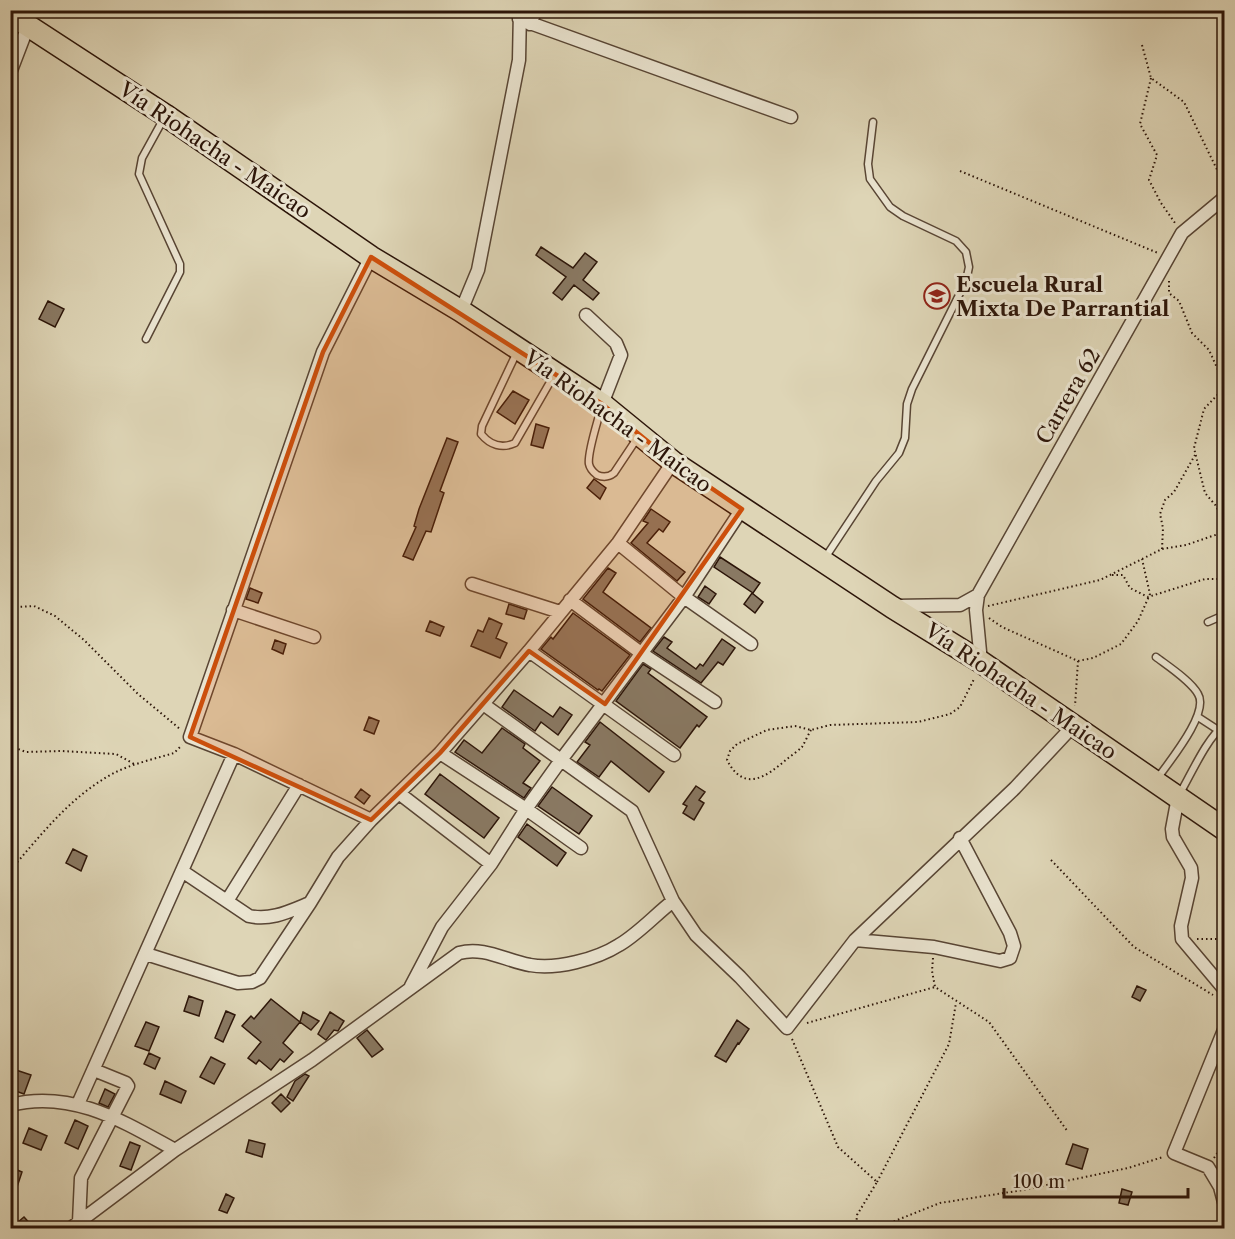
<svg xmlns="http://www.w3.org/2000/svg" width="1235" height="1239" viewBox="0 0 1235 1239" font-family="'Libre Caslon Text',serif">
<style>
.building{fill:#897963;stroke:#2c1509;stroke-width:1.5}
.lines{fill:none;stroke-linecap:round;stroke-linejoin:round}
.lane-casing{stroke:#584534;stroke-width:9}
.street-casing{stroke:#584534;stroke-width:15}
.highway-casing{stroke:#2c1509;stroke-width:24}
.path{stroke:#2c1509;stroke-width:2;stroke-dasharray:1.5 3;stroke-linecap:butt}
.lane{stroke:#eae4d0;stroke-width:6}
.street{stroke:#eae4d0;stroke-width:12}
.highway{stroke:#ded5b6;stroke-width:21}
.marked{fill:#cc4f0c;fill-opacity:0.2;stroke:#cc4f0c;stroke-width:4.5;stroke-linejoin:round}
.labels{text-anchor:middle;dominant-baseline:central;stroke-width:6;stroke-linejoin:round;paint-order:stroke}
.street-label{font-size:21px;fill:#2c1509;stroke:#eae4d0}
.poi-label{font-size:21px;font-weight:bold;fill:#2c1509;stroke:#eae4d0;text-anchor:start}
</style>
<rect width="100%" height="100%" fill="#ded5b6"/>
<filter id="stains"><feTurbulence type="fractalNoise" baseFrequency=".00333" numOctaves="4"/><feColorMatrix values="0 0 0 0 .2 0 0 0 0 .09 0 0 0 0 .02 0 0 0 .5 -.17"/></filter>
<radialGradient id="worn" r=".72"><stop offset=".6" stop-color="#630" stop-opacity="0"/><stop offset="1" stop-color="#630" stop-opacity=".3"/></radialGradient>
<!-- building -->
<path class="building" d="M541,247L573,268L585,253L597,262L583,280L599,293L593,300L574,285L562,300L553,293L566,277L536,255Z
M48,301L64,309L55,327L39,319Z
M513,391L529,400L515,424L497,412Z
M536,424L549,428L543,448L531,445Z
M447,438L458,442L440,491L444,493L431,532L426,531L413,560L403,556L416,527L414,526L419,509Z
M594,479L606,488L600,499L587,488Z
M651,509L670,522L663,532L659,529L647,543L685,572L677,581L631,543L648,523L643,521Z
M720,557L760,583L753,593L714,567Z
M608,568L616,573L603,592L651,628L640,642L583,599Z
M705,586L716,594L709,604L698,597Z
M250,588L262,593L258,603L246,599Z
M752,593L763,602L755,613L744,604Z
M509,604L527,610L524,619L506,614Z
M573,613L630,655L602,691L599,689L598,690L541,649L551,637L553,639Z
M489,618L502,624L496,638L507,643L500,658L471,646L478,630L483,632Z
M430,621L444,627L440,636L426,631Z
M664,637L672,642L667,648L696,669L700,664L703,666L722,639L735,648L723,665L718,662L701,683L653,651Z
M275,640L286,644L283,654L272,649Z
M643,664L651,669L648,673L707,717L699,727L697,725L680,748L616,701Z
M514,690L553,717L560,707L572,715L558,735L541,722L535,731L502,707Z
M369,717L379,721L374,734L364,730Z
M600,722L664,772L649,792L611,761L599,777L577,762L590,745L585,742Z
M502,728L525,744L523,748L540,761L523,783L531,788L524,798L455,752L464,740L482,753Z
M440,774L499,818L484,838L425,794Z
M696,786L705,792L699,800L704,803L694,820L683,813L687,806L683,804Z
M552,787L592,816L579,834L538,806Z
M361,789L370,796L364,804L355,797Z
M527,824L566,853L557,866L518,837Z
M73,849L87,856L81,871L66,863Z
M1137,986L1146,990L1140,1001L1132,997Z
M189,996L203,1001L199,1016L184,1011Z
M271,999L300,1022L283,1043L293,1052L284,1062L280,1059L271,1070L259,1060L256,1064L248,1058L261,1042L242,1026L251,1016L254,1019Z
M226,1011L235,1015L223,1042L215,1038Z
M303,1012L319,1021L311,1030L300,1022Z
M330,1012L344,1021L338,1031L334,1030L326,1040L318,1034Z
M737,1020L749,1029L739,1044L738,1043L726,1062L715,1056Z
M146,1022L159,1027L149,1051L135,1046Z
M367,1030L383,1049L372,1057L357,1038Z
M149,1053L160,1058L155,1069L144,1064Z
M211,1057L225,1064L214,1084L200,1077Z
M13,1069L31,1075L24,1094L10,1089V1077Z
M305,1074L309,1076L293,1101L287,1097L295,1081Z
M165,1081L186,1091L181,1103L160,1094Z
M105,1089L115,1094L108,1107L99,1103Z
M281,1094L290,1103L281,1112L272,1103Z
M75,1120L88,1126L78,1149L65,1143Z
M29,1128L47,1136L41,1150L23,1143Z
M249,1140L265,1144L262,1157L246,1152Z
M130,1142L140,1146L131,1170L120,1166Z
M1073,1144L1088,1149L1082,1169L1066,1164Z
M10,1167L22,1172L12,1202H10Z
M1122,1189L1132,1192L1128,1205L1119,1203Z
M226,1194L234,1198L227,1213L219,1210Z
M24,1217L34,1228H11Z"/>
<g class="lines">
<!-- lane casing -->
<g class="lane-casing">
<path id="lane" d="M10,35L16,22
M146,339L180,272V264L139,174L142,158L164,118
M517,352L482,426L481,434C490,445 502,449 515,443L553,377
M601,408C598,421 587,453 589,464C590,469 593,472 597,475C604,478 609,477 614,473L638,437
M825,558L876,481L899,453L905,438L907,404L912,389L966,281L969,267L966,252L956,241L903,216L890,207L870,179L868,164L873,122
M1208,622L1224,615
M1156,657C1168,666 1191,681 1198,694C1210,713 1168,763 1157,779
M1198,717L1218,730
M1179,795C1191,775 1206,739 1224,725"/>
</g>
<!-- street casing -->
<g class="street-casing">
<path id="street" d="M519,19L791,117
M530,24L536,10
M10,73L28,26
M461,311L478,270L519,60L520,10
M586,315L616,343L621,355L602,404
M618,543L684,597L751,644
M472,584L560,612
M570,600L641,653L715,702
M895,606L960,605L978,595
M233,610L314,637
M529,651L674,755
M981,662L976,610L978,595L1182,233L1224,198
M483,704L632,811L673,901L696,935L740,977L787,1028L855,940L1015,788L1073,726
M440,753L526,809L581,848
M400,794L491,864
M1178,797L1172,829L1173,837L1191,868L1192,878L1181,926L1182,939L1224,989
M371,820L234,754L190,737L323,352L371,257
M182,871L249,916C271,921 290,911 310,903
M227,901L299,785
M855,940L934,947L1000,961L1010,958L1014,946L1010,933L960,838
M146,954L238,983L252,982L260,978L310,903L338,857L371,820L440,753L529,651L618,543L673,462
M411,986L442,927L491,864L526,809L561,760L684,597L742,509
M1224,1030L1174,1153L1208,1167L1220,1187L1224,1202
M78,1104L234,754
M10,1105C72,1089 124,1122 175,1150
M79,1222L81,1178L128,1086L126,1083L94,1070
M71,1228L175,1150L312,1060L459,953C484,946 506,961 530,965C556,970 597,959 619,945C638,934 655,915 673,901"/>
</g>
<!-- highway casing -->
<g class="highway-casing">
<path id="highway" d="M10,14L165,115L371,257L461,311L602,404L673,462L892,607L981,662L1224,829"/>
</g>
<!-- path -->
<path class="path" d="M1142,45L1151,78L1184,102L1224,184
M1151,78L1140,124L1157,155L1149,180L1161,203L1175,223
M960,171L1158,253
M1169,281V293L1179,301L1192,333L1209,350L1224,383
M1224,388L1204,409L1194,448L1205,493L1217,507L1222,532L1224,534
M1162,549L1163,528L1160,514L1165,500L1174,492L1195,455
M1112,575H1123L1130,588L1148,597L1205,579H1224
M988,606L1100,580L1162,549L1186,545L1224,532
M10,614L17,607L34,606L55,616L84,640L138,694L180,729
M989,618L1002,627L1078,661L1075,706
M1078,661L1093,658L1121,644L1138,621L1150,594L1142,559
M811,730C808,735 805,742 802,747C798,751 792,755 787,759C766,777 744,793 727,760L730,751L737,744L767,730L795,726L811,730L830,725L918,722L950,714L960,707L974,679
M10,746L26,752L62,751L116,754L136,765
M1051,860L1134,947L1213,995
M10,866H14C44,831 72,796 112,774C131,764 154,759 174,753L182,745
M1197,939H1224
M933,958L932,971L935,987L989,1022L1068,1132
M807,1023L935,987
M792,1039L838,1147L877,1182L857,1215L856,1228
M1214,1158L1224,1143
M877,1182L949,1044L956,1003
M877,1228L940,1203L1023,1190L1128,1168L1163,1157"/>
<!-- lane -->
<use href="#lane" class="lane"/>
<!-- street -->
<use href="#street" class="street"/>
<!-- highway -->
<use href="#highway" class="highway"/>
</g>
<!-- marked area -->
<path class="marked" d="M371,257L602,404L673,462L742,509L605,704L529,651L440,753L371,820L190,737L323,352Z"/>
<!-- icons -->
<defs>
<g id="school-ring" transform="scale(1.35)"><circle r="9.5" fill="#eae4d0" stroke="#8f2418" stroke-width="1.5"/><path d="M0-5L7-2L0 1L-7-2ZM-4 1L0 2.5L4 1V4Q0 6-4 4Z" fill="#8f2418"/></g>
</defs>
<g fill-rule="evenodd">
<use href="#school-ring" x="937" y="296"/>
</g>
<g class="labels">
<!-- street labels -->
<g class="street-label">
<text transform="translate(215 150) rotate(34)">Vía Riohacha - Maicao</text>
<text transform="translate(1068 396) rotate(-60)">Carrera 62</text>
<text transform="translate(618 421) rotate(36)">Vía Riohacha - Maicao</text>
<text transform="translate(1021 691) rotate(34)">Vía Riohacha - Maicao</text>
</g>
<!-- poi labels -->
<g class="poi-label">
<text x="956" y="284">Escuela Rural<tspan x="956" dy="24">Mixta De Parrantial</tspan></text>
</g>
</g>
<!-- margin -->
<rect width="1235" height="1239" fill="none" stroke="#ded5b6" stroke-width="36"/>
<rect x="12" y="12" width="1211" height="1215" fill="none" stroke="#2c1509" stroke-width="3"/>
<rect x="18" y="18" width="1199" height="1203" fill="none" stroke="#2c1509" stroke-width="1.5"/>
<!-- scale -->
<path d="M1004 1188v9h184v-9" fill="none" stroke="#2c1509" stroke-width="3"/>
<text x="1013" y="1188" font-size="18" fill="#2c1509" stroke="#eae4d0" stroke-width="4.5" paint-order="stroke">100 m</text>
<rect width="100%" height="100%" filter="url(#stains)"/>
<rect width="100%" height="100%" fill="url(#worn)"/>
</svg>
